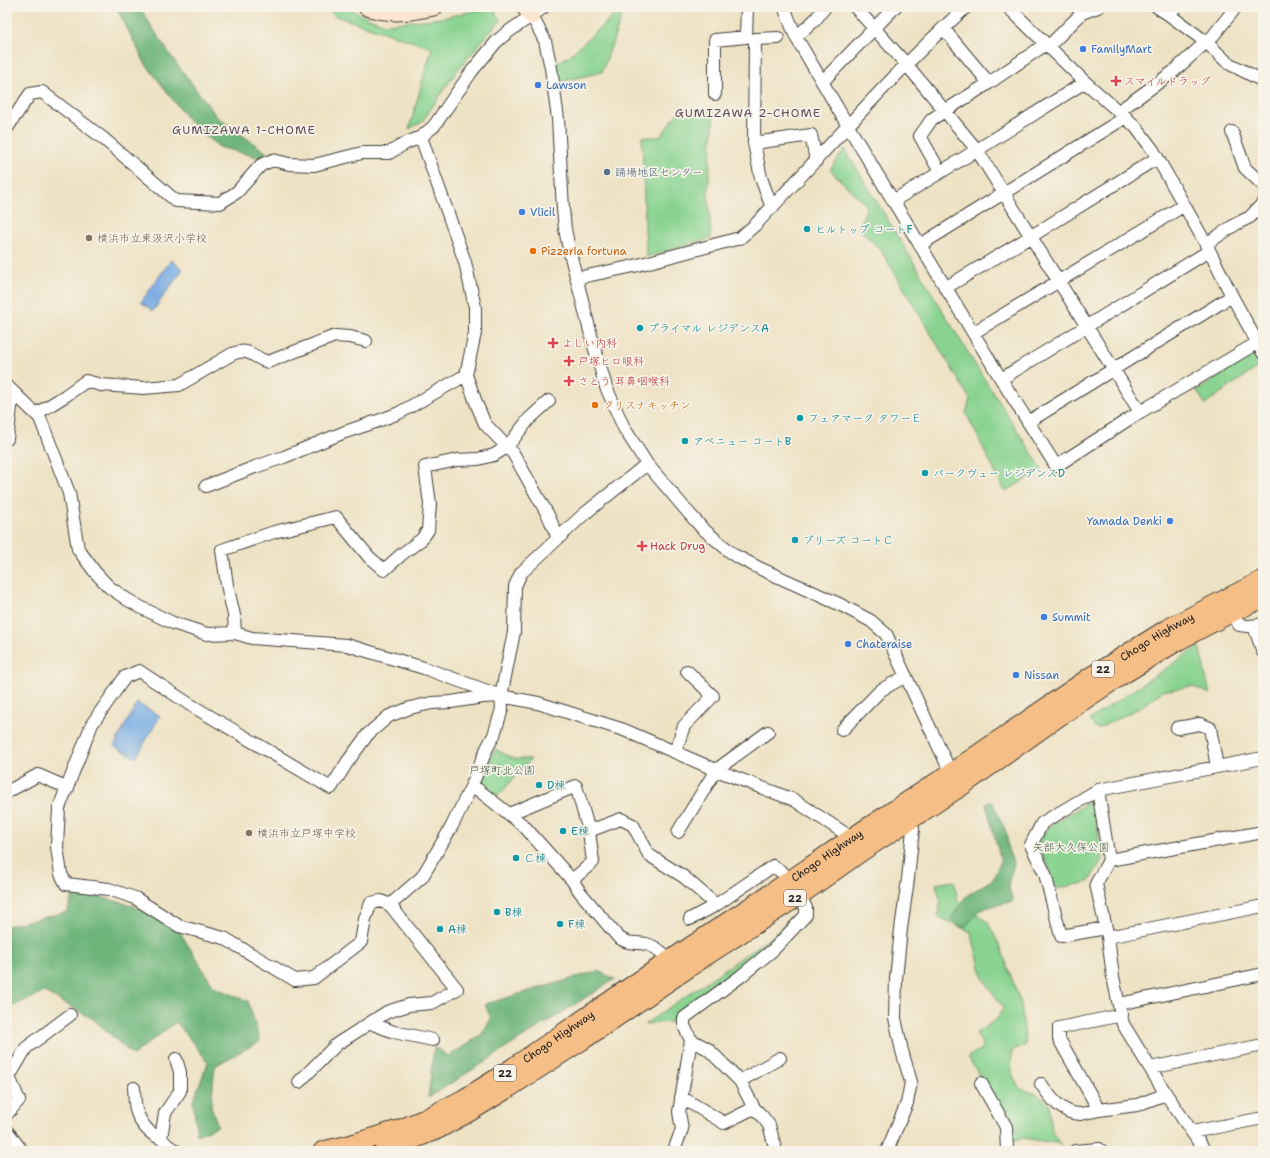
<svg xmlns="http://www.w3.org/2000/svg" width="1270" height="1158" viewBox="0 0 1270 1158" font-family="'Shantell Sans','Klee One',sans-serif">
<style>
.green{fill:#89d390;stroke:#527856}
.forest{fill:#6eb57a;stroke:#45684b}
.water{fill:#77aae3;stroke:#4a6380}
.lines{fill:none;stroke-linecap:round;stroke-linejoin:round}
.street-casing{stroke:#3c3a35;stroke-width:14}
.secondary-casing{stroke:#3c3a35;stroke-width:19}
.primary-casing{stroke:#3c3a35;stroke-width:21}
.street{stroke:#fff;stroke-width:12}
.secondary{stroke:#fbe5cf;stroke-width:17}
.primary{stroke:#f5be86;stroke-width:19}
.shop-dot{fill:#3f7fe0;stroke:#f7f3e8;stroke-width:1.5}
.health-dot{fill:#e0444e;stroke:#f7f3e8;stroke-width:1.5}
.service-dot{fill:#5c6f8a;stroke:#f7f3e8;stroke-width:1.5}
.culture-dot{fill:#0f9aa8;stroke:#f7f3e8;stroke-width:1.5}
.education-dot{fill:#8d6e63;stroke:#f7f3e8;stroke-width:1.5}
.food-dot{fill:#e8710a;stroke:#f7f3e8;stroke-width:1.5}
.labels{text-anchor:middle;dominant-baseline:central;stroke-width:3.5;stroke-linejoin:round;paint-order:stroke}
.shield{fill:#f7f3e8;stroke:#5e5c59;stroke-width:1}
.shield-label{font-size:10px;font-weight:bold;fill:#1c1c1c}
.shop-label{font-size:11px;fill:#366cbe;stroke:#f7f3e8;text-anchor:start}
.health-label{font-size:11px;fill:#be3a42;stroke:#f7f3e8;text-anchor:start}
.service-label{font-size:11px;fill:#4e5e75;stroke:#f7f3e8;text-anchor:start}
.culture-label{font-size:11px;fill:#0d838f;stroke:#f7f3e8;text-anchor:start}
.education-label{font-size:11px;fill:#785e54;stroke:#f7f3e8;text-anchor:start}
.food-label{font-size:11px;fill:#c56008;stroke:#f7f3e8;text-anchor:start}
.street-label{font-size:11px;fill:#1c1c1c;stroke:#f7f3e8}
.park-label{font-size:11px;fill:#425c45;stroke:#f7f3e8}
.neighbourhood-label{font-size:12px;letter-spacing:1px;fill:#604c5a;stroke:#f7f3e8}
</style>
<rect width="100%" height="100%" fill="#f7f3e8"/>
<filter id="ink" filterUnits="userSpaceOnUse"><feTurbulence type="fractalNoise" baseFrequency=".025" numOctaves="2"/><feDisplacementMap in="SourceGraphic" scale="8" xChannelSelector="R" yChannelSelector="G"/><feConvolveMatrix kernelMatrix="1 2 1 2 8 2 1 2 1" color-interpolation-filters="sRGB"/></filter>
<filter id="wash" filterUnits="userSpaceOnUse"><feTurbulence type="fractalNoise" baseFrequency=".012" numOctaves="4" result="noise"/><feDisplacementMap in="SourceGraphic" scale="16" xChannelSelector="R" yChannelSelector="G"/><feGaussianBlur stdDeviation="0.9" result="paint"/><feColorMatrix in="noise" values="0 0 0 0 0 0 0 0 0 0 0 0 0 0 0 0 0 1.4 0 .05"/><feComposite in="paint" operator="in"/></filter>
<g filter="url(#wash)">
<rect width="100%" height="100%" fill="#eee2c4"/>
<!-- green -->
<path class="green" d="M326,7H348L352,10L369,18L385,24L441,18L492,7L501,21L493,28L456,72L422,122L409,129L432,48L335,16Z
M623,7H625L602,72L559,82L557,62L568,57Z
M679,111L714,113L708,192L711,238L646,257L642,137H660Z
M845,149L976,366L1042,469L1005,492L966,413L970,399L880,249L859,229L867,206L830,170Z
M1254,353L1261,365L1205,404L1197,391Z
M1199,646L1210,694L1192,686L1163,691L1139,708L1097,729L1089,720Z
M495,749L514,759H531L498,796L483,783L482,778Z
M1089,802L1093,804L1103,858L1089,882L1055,889L1053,878L1038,844L1048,827Z
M954,881L958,901L987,921L1001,948L1021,1004L1026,1045L1012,1050L1011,1071L1019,1088L1037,1094L1049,1103L1052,1131L1061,1144L1023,1138L1012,1141L1010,1125L968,1057L984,1047L976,1033L997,1019L1003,1008L983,978L971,932L937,916L941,902L936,884Z
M796,914L799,916L771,946L670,1022L645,1024L776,934L789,918Z"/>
<!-- forest -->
<path class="forest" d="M116,7H139L171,56L217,117L267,153L261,158L219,147L189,121L145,63Z
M992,801L1007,834L1008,850L1014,864L1008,884L1013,901L981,909L964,928L951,919L966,896L993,879L1001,861L986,804Z
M75,890L134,906L178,929L214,987L248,1001L260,1041L215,1066L211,1107L218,1126L197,1135L193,1101L208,1062L176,1022L133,1055L93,1019L44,992L7,1009V926L67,912Z
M598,971L615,979L428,1098L434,1047L449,1056L481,1035L491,1019L485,1004Z"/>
<!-- water -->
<path class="water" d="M171,260L183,269L153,311L141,302Z
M137,703L160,716L136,758L114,746Z"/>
</g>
<g filter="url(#ink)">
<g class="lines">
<!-- street casing -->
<g class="street-casing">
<path id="street" d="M784,7L796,37L848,126L1001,379L1056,466L1140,412L1257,343
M855,7L907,65L977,150L1140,412
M1008,7L1085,82L1135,126L1153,150L1206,244L1232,296L1263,353
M1157,7L1168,14
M1236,7L1213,36L1206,42L1228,63L1263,81
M532,16L545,41L551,68L558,119L563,209L565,229L569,249L592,339L606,387L624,428L647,464L687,511L702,528L734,555L761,569L841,605L871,621L886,634L951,773L955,779
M943,28L989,83
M796,37L815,20L825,7
M1049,46L1082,13L1098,7
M822,82L895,7
M715,94V40L746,37L747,7
M1119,111L1173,72L1206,42L1168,14L1176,7
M7,128L30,94L42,92L104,139L176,201L220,203L237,192L261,165L273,160L289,164L314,165L362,153H389L406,143L421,137L434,126L472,71L497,41L508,32L544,7
M1232,132L1245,168L1263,185
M421,137L465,262L475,307V333L466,375L477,405L485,424L513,453L548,515L558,538
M754,143L811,135L816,161
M940,172L920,136L932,119L989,83L1046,44
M893,201L977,150L1085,82
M772,208L761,178L754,143L755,39L778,38
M1206,244L1236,224L1250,217L1263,203
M920,245L1126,117
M577,278L634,266L740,238L755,225C825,152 891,75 966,7
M945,288L1030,237L1157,158
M973,333L1183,206
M1001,379L1209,251
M7,386L40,418L69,493L78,549L95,572L109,587L128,600L144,609L173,623L207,634L235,633L252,638L347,645L424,668L501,696L538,703L624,730L716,770L794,800L852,838L855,842
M36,414L65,396L86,381L101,385L144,388L179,385L232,354C251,347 251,357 268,362L335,336L350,337L366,341
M1028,422L1232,296
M7,439L13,392
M206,486L255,467L284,457L345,432L378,421L399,413L466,375
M1232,612L1239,625C1247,627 1254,626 1263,624
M1254,626L1263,652
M235,633L234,615L227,585L222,550L274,532L336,517L369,557L384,570L402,554L422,539L428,530L430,504L425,467L457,460L478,459L494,455L507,447L529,419L549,401
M1177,728L1200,724L1210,728L1217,767
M842,730L881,690L906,676
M675,752L684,726L713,696L687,671
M472,785L524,826L572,880L580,892L618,937C629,945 634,942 646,944C656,946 668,957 674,965
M1098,790L1042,823L1031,845L1045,874L1061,936L1106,928
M7,792L38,775L68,788
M509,814L576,786L589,831L593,862L572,880
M589,831L621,819L633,825L649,855L684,877L716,905L773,866L783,873L791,880
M678,832L716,770L768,732
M1109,860L1098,790L1263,758
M390,905L422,877L452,826L472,785L487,748L494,735L502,709L501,696L514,632L515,586L521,573L583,515L647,464
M690,919L716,905
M1108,937L1263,906
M1119,1004L1263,974
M1122,1015L1059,1028V1039L1099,1110L1137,1105L1166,1094
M370,1023L394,1032L433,1040
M1150,1068L1263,1045
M740,1081L780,1058
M299,1082L337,1044L387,1012L409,1005L432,1003L457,989L390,905L381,901L371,903L365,919L361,942L314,978L295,980L224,938L179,926L135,898L109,889L66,884L61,874L57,847L59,808L92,724L125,677L139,671L189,704L331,788L348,761L368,734L389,716L410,708L432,703L451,702L483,697L501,696
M981,1083L1006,1127L1007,1151
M1041,1084C1050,1097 1062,1114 1080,1114C1086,1113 1093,1111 1099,1110
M134,1088C135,1095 134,1106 137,1113C141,1124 150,1135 161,1138
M681,1097L724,1123L754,1108
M7,1114L19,1100L9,1077L26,1048L70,1015
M7,1131L22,1151
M1192,1132L1263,1118
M176,1151L167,1145L161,1138L165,1113L180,1091V1072L176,1059
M676,1151L675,1148L682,1129L679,1112L691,1040
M776,1151L769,1125L762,1116L754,1108L740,1081L708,1049L691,1040L684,1026V1018L741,976L774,949L806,915V908L800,895
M887,1151L907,1103L911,1082L902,1051L895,1018L896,979L901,929L908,879L913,829L909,821
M1075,1151L1099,1149L1102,1151
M1205,1151L1166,1094L1123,1024L1113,977L1108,937L1096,884L1109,860L1263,832"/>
</g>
<!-- secondary casing -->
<g class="secondary-casing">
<path id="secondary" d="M367,7C391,15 410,12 434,7
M525,7L532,16"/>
</g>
<!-- primary casing -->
<g class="primary-casing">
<g id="primary">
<path id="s1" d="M323,1151L349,1145L401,1129L425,1119L464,1099L501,1076L642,979L791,880L852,838L951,773L1092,676L1169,628L1263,580"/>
<path d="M384,1151L438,1129L469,1112L505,1090L581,1041L707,955L800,895L862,851L960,787L1058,717L1120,676L1179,640L1232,612L1263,598"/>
</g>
</g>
<!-- street -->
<use href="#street" class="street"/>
<!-- secondary -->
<use href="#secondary" class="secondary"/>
<!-- primary -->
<use href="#primary" class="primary"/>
</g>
</g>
<!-- markers -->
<g class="shop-dot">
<circle cx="1083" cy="49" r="4"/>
<circle cx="538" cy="85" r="4"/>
<circle cx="522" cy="212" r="4"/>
<circle cx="1170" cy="521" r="4"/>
<circle cx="1044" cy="617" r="4"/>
<circle cx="848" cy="644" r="4"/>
<circle cx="1016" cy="675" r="4"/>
</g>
<g class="health-dot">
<path d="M1114 75h4v4h4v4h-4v4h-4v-4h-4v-4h4z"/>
<path d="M551 337h4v4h4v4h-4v4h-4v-4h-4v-4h4z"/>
<path d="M567 355h4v4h4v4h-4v4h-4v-4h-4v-4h4z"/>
<path d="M567 375h4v4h4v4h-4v4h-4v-4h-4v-4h4z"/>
<path d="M640 540h4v4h4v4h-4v4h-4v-4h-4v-4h4z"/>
</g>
<circle class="service-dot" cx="607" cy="172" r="4"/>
<g class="culture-dot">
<circle cx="807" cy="229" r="4"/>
<circle cx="640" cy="328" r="4"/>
<circle cx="800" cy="418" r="4"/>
<circle cx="685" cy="441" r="4"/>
<circle cx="925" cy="473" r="4"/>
<circle cx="795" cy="540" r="4"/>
<circle cx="539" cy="785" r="4"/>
<circle cx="563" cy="831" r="4"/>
<circle cx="516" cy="858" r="4"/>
<circle cx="497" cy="912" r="4"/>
<circle cx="560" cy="924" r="4"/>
<circle cx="440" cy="929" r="4"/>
</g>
<g class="education-dot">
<circle cx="89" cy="238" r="4"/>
<circle cx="249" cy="833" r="4"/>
</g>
<g class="food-dot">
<circle cx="533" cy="251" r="4"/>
<circle cx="595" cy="405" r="4"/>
</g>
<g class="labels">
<!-- shield labels -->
<g class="shield">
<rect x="1092" y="661" width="22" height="16" rx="3"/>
<rect x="784" y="890" width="22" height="16" rx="3"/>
<rect x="494" y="1065" width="22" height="16" rx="3"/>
</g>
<g class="shield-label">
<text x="1103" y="669">22</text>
<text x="795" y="898">22</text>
<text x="505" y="1073">22</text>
</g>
<!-- shop labels -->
<g class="shop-label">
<text x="1091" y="49">FamilyMart</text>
<text x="546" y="85">Lawson</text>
<text x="530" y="212">Vlicil</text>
<text x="1162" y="521" text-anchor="end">Yamada Denki</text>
<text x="1052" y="617">Summit</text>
<text x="856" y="644">Chateraise</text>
<text x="1024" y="675">Nissan</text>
</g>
<!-- health labels -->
<g class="health-label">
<text x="1124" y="81">スマイルドラッグ</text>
<text x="562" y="343">よしい内科</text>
<text x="578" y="361">戸塚ヒロ眼科</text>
<text x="578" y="381">さとう 耳鼻咽喉科</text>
<text x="650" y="546">Hack Drug</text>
</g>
<!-- service labels -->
<g class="service-label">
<text x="615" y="172">踊場地区センター</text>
</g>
<!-- culture labels -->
<g class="culture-label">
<text x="815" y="229">ヒルトップ コートF</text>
<text x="648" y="328">プライマル レジデンスA</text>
<text x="808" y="418">フェアマーク タワーＥ</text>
<text x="693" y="441">アベニュー コートB</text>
<text x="933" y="473">パークヴュー レジデンスD</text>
<text x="803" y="540">ブリーズ コートＣ</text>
<text x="547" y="785">D棟</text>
<text x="571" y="831">E棟</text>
<text x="524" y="858">Ｃ棟</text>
<text x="505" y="912">B棟</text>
<text x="568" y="924">F棟</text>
<text x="448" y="929">A棟</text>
</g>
<!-- education labels -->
<g class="education-label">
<text x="97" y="238">横浜市立東汲沢小学校</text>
<text x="257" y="833">横浜市立戸塚中学校</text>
</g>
<!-- food labels -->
<g class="food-label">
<text x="541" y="251">Pizzeria fortuna</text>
<text x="603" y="405">クリスナキッチン</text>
</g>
<!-- street labels -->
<g class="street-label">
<text stroke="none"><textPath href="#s1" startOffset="984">Chogo Highway</textPath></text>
<text stroke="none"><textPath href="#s1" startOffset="588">Chogo Highway</textPath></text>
<text stroke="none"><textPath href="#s1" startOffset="264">Chogo Highway</textPath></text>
</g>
<!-- park labels -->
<g class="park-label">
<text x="502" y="770">戸塚町北公園</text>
<text x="1071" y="847">矢部大久保公園</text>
</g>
<!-- neighbourhood labels -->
<g class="neighbourhood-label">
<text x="748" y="113">GUMIZAWA 2-CHOME</text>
<text x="244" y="130">GUMIZAWA 1-CHOME</text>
</g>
</g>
<!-- margin -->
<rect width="1270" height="1158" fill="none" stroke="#f7f3e8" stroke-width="24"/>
</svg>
